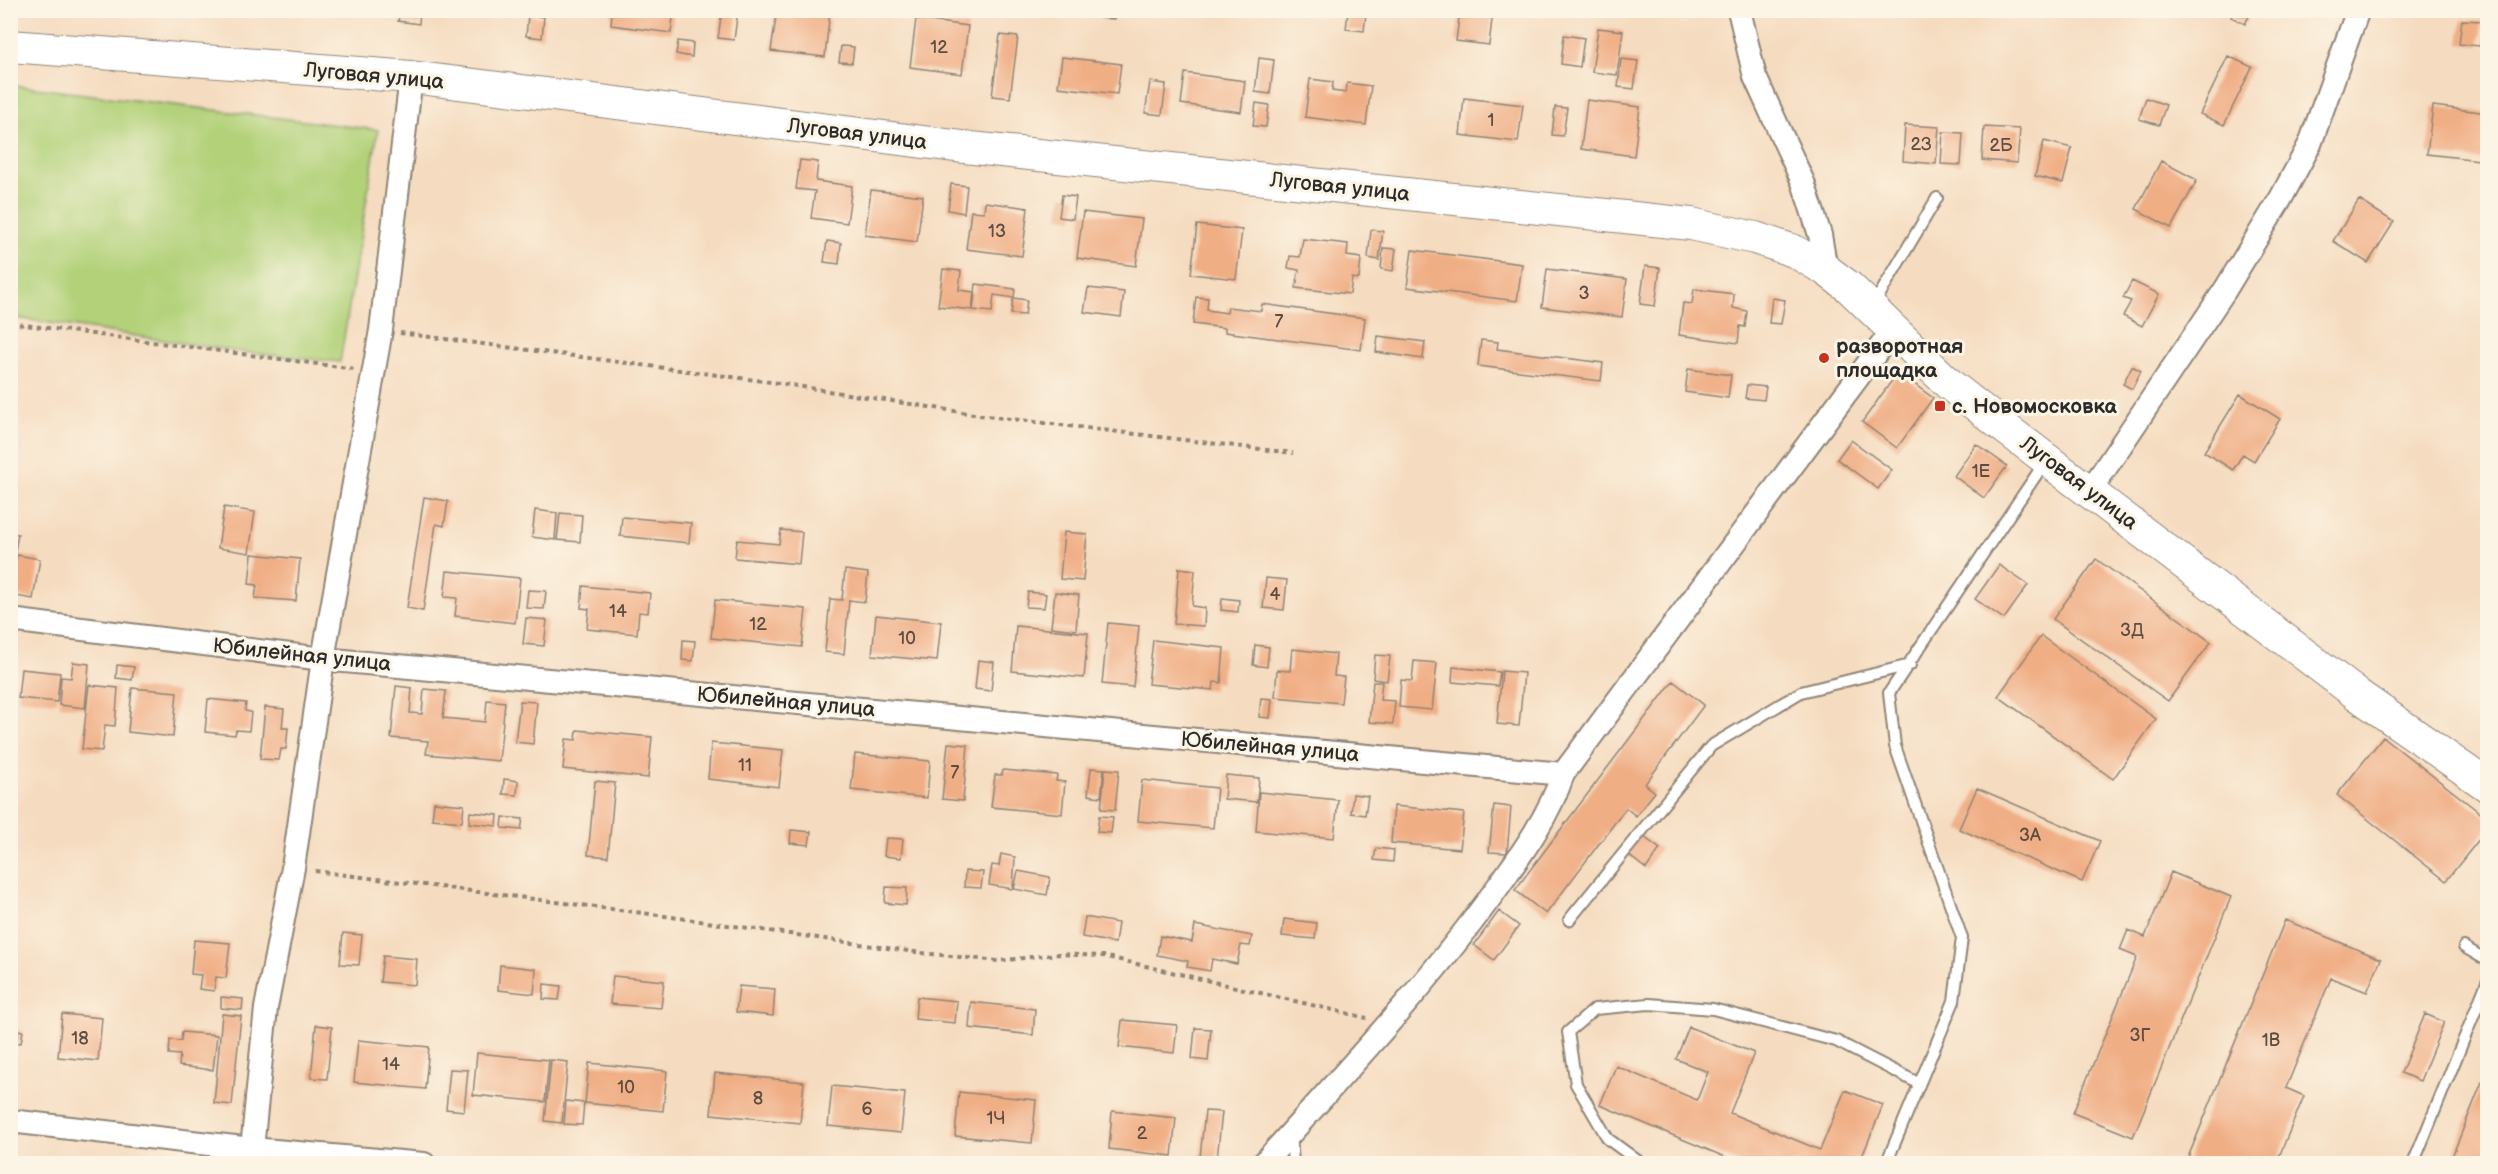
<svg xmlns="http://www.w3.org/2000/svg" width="2498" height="1174" viewBox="0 0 2498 1174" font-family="'Balsamiq Sans',sans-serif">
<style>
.green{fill:#b2d179;stroke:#6e7e52;stroke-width:1.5}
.building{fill:#f0ae85}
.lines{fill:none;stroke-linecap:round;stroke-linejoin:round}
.lane-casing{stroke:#908476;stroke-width:14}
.street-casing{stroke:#908476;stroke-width:26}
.secondary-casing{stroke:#908476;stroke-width:34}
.path{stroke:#908476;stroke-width:4;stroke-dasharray:4.5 4.5;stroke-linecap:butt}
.lane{stroke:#fff;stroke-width:10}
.street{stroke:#fff;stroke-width:22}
.secondary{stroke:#fff;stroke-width:32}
.poi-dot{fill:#c8321e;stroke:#fcf5e5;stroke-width:2}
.labels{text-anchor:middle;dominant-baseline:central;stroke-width:6;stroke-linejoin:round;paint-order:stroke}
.number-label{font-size:18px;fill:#5c4c42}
.street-label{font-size:21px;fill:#2b2b2b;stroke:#fcf5e5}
.poi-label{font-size:21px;font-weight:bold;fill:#2b2b2b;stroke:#fcf5e5;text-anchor:start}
</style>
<rect width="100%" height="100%" fill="#fcf5e5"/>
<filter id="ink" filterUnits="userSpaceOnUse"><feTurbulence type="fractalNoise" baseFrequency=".0167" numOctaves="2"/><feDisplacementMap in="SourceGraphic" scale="12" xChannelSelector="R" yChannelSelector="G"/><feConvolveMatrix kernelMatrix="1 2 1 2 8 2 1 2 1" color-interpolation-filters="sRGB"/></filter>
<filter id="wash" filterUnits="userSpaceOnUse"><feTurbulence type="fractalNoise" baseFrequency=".008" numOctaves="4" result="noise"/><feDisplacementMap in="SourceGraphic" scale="24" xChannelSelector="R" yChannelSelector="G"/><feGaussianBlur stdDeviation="1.35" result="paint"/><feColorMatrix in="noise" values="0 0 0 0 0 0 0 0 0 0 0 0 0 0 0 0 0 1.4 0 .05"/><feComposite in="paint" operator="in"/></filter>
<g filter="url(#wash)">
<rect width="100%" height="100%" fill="#f5dcc0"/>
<!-- green -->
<path class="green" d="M11,85L378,130L340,362L242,352L11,317Z"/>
<g id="blocks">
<!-- building -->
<path class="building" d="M400,10H420L419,24L398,21Z
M612,10H674L671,33L611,25Z
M722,10H738L734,40L718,38Z
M777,10H830L825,57L771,51Z
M1101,10H1115L1114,19L1100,18Z
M1460,10L1493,11L1489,45L1456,41Z
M2234,10H2252L2245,24L2231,17Z
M1348,12L1366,14L1364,31L1346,29Z
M528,15L544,17L542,38L526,36Z
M916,19L968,26L962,74L910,67Z
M2462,20L2482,21L2480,46L2459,44Z
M1598,28L1623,31L1617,75L1592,72Z
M1000,35L1018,37L1010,98L992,96Z
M1564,35L1584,38L1580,67L1561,64Z
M678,41L693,43L692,57L676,54Z
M841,46L854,47L852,63L839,62Z
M2228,56L2252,67L2224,125L2200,114Z
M1062,57L1121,64L1117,94L1058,87Z
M1259,58L1274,60L1270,94L1255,92Z
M1621,59L1638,61L1634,89L1618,87Z
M1185,73L1245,81L1241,112L1181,104Z
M1310,79L1333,82L1332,91L1346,93L1347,83L1371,86L1366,125L1305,117Z
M1150,82L1166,84L1162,115L1145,113Z
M1464,98L1523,105L1518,142L1460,135Z
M2146,98L2166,105L2159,125L2139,119Z
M1587,100L1640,107L1634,156L1581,149Z
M1256,103L1269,105L1266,127L1253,126Z
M2433,106L2488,113V161L2427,154Z
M1555,107L1567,108L1563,136L1552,135Z
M1905,125L1939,127L1936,164L1903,161Z
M1984,127L2020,129L2017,163L1982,160Z
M1943,132L1963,133L1961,165L1941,164Z
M2044,141L2072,148L2063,183L2035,176Z
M800,160L818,162L816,181L852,186L847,223L811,218L815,191L796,189Z
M2161,161L2197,180L2171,228L2136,209Z
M951,184L967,186L964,213L948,210Z
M871,190L923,196L917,242L865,235Z
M1062,195L1076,197L1073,219L1059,217Z
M2359,200L2394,222L2368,263L2333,241Z
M985,202L1028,208L1022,256L966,249L971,211L984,212Z
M1083,212L1142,219L1136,266L1077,258Z
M1197,225L1242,230L1236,279L1191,274Z
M1371,230L1383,231L1379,260L1368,258Z
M1303,239L1348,244L1347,256L1361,258L1359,279L1352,278L1350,294L1296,288L1299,270L1288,268L1290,256L1300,257Z
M827,241L841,243L839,264L824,262Z
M1383,248L1396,249L1393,271L1381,269Z
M1412,250L1522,264L1517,301L1407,287Z
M1645,266L1660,268L1655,306L1640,304Z
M943,269L961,271L959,290L974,292L972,310L938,306Z
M1547,269L1627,279L1622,317L1542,307Z
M2132,281L2159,294L2142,326L2123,316L2131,301L2123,298Z
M976,284L1015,289L1014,298L994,295L992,312L973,310Z
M1088,288L1124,292L1121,317L1084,312Z
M1694,289L1734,294L1733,308L1747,311L1745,327L1740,326L1738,343L1679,335L1683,303L1692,304Z
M1196,297L1208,298L1207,310L1227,313L1228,307L1261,311L1262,304L1365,318L1361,350L1225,332V328L1193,324Z
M1013,298L1027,300L1025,315L1011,314Z
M1772,298L1785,300L1781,324L1769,323Z
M1378,336L1425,342L1423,359L1376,352Z
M1481,340L1498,342L1497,349L1603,363L1601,381L1478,366Z
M2132,366L2141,371L2132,389L2123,384Z
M1688,369L1731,375L1728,398L1685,392Z
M1898,372L1933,398L1897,448L1862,422Z
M1747,385L1766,387L1764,400L1745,398Z
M2240,394L2280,419L2254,461L2243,454L2233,470L2204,452Z
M1851,440L1892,470L1878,489L1837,459Z
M1976,444L2007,466L1984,498L1954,476Z
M424,497L448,501L444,526L436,524L423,611L407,608Z
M224,507L255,512L249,553L218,548Z
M535,510L557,513L555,540L532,537Z
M560,513L582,515L580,542L557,540Z
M622,517L691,523L689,543L620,536Z
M781,530L802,532L799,564L735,558L737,540L779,544Z
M1064,532L1087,534L1083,581L1060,579Z
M10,533L18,534L12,569H10Z
M252,554L300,559L296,601L255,598L257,585L249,584Z
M17,555L40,559L33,599L10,595Z
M2096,559L2211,642L2168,701L2053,619Z
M1999,565L2028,585L2004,619L1975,599Z
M1179,568L1195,570L1192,606L1205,608L1204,626L1174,624Z
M845,570L868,573L865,602L849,600L844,654L825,652L830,599L842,600Z
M447,571L520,578L515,623L455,616L457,598L444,597Z
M1266,578L1287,580L1284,610L1263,608Z
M583,586L650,593L648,613L639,612L637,634L587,629L589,609L581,608Z
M528,590L546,591L544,609L526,608Z
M1028,592L1046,594L1044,608L1026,607Z
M1055,592L1079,595L1076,630L1051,627Z
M1222,598L1239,600L1238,612L1221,610Z
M715,600L806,609L802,647L711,638Z
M876,615L941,622L937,661L872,655Z
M526,618L547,620L544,646L523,644Z
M1108,623L1139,626L1133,687L1102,684Z
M1016,626L1088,633L1084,678L1012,671Z
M2041,636L2156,719L2113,779L1998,696Z
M683,640L695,641L693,661L682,660Z
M1153,640L1224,648L1221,683L1214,682L1213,690L1148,684Z
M1255,645L1269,647L1267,667L1253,665Z
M1292,649L1336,654L1334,676L1344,677L1341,703L1275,697L1277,670L1290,671Z
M1375,655L1390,656L1387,681L1373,679Z
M978,660L994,662L991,691L975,689Z
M1414,661L1437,663L1432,710L1399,707L1401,680L1412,681Z
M73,662L89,664L85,708L59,705L61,677L71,678Z
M117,665L134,667L132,680L116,678Z
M1453,667L1500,672L1498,686L1452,682Z
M21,669L60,673L57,702L18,698Z
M1502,671L1524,673L1519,726L1497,724Z
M1673,681L1704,705L1645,784L1655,792L1636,816L1626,808L1546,914L1515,890Z
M1373,682H1382L1380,700L1395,701L1393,724L1369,722Z
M89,685L118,688L115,726L105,725L102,751L82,749Z
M396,686L412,688L410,713L422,714L424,689L446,691L443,718L485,722L487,700L505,702L499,761L426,754L428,741L391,738Z
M132,688L177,692L173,737L128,732Z
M1261,698L1272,699L1270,718L1259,717Z
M208,699L246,703L245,711L251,712L249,731L236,730L235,735L205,732Z
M520,701L537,702L533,744L515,742Z
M265,707L284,709L282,728H288L286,749H281L279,760L260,759Z
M577,730L652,737L648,778L563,769L566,739L576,740Z
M2383,737L2488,819V828L2446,881L2337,795Z
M711,743L783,750L779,787L708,779Z
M948,743L968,745L963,801L942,799Z
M855,754L930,761L927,798L851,790Z
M1091,768L1104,769L1101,797L1088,795Z
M1105,769L1119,770L1115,810L1101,809Z
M1003,770L1057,775L1056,781L1065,782L1062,814L991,807L995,775H1002Z
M1226,775L1259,778L1257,802L1224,799Z
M504,779L518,781L517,795L503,794Z
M1142,780L1217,788L1213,828L1138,821Z
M595,781L615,783L608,857L588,855Z
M1977,788L2100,841L2082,882L1959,829Z
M1259,792L1338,800L1334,838L1256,831Z
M1353,794L1368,796L1365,815L1351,813Z
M434,802L464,805L462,822L432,819Z
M1494,805L1511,807L1507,853L1489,852Z
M1394,806L1464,813L1460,849L1391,843Z
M470,812L498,815L497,826L469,823Z
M1099,816L1113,817L1111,833L1097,832Z
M503,817L523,819L521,830L502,828Z
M791,830L811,832L809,845L790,843Z
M1640,834L1660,849L1646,869L1626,853Z
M886,838L903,839L901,858L884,856Z
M1376,848L1394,850L1393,862L1374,860Z
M1001,854L1015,857L1013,889L989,885L992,865L999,866Z
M965,871L983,872L981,888L964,887Z
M1018,871L1050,877L1047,895L1014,889Z
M2171,872L2231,897L2133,1137L2073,1113L2137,957L2120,950L2128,930L2145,937Z
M886,887L907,888L906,905L885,903Z
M1499,911L1519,926L1494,960L1474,945Z
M1085,917L1118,923L1115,943L1082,937Z
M1284,919L1317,923L1315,939L1282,936Z
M2285,920L2381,959L2367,992L2331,978L2286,1088L2304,1096L2276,1164H2195L2187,1160Z
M1195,925L1252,936L1250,946L1241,945L1237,964L1212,959L1210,971L1187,967L1188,961L1157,955L1160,936L1192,942Z
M343,933L362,935L359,965L340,964Z
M194,940L230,943L226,978L216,977L214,991L199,989L201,975L191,974Z
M383,956L417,959L415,985L380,982Z
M500,965L536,969L534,994L498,990Z
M613,976L664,981L661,1008L610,1004Z
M544,984L561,986L559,1000L543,999Z
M739,986L775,989L773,1016L736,1012Z
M221,997L243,999L242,1010L221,1008Z
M917,997L957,1001L955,1023L915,1019Z
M971,1002L1035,1009L1033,1035L969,1028Z
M62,1014L102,1018L98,1061L58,1057Z
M222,1014L241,1016L232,1105L214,1103Z
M2425,1014L2444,1022L2420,1081L2401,1073Z
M1122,1020L1177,1025L1174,1053L1119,1047Z
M10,1023H17V1030L23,1031L21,1043L10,1042Z
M316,1025L332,1027L327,1079L311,1078Z
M1689,1027L1754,1053L1730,1113L1820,1150L1845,1090L1883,1105L1859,1164H1742L1600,1105L1616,1066L1697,1100L1708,1072L1676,1059Z
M1195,1028L1211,1029L1208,1061L1192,1059Z
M182,1032L217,1035L213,1070L179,1066L180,1055L169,1054L170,1040L181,1041Z
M358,1040L429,1047L425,1089L354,1082Z
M477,1053L549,1060L545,1102L473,1095Z
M551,1060L568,1062L562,1123L545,1121Z
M589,1063L667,1071L663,1111L585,1103Z
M450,1069L468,1070L464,1111L446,1109Z
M715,1073L804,1082L800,1123L711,1114Z
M2482,1082L2488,1084V1164H2449Z
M832,1086L905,1093L901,1133L828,1126Z
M959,1092L1036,1100L1032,1143L955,1136Z
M566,1101L584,1103L582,1125L564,1124Z
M1112,1111L1176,1118L1172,1156L1109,1149Z
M1205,1111L1222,1112L1217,1159L1200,1157Z"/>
</g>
</g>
<g filter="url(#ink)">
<use href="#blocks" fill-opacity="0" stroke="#908476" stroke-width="1.5"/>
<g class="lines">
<!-- lane casing -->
<g class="lane-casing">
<path id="lane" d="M1873,306L1937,198
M1569,920L1711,746L1801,692L1910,665
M2464,947L2488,961
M1291,1135L1293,1164
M1642,1164L1608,1139L1576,1084L1568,1032L1595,1009L1649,1004L1713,1009L1836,1041L1918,1083
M1886,1164L1954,1001L1962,938L1895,746L1889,693L2045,462
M2413,1164L2488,980"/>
</g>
<!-- street casing -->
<g class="street-casing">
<path id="street" d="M1739,10L1755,77L1803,182L1820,235L1826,270
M2090,491L2225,290L2281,198L2310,144L2358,10
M10,620L323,659L1563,774
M10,1121L252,1149L424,1164
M252,1149L266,1008L293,868L323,659L381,330L411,77
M1263,1164C1343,1074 1427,986 1497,888C1523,852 1549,816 1563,774L1893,330"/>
</g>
<!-- secondary casing -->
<g class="secondary-casing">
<path id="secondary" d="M10,46L411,77L963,147L1691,224L1755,238L1794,251L1826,270L1849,287L1949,384L2005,428L2358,695L2488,786"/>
</g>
<!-- path -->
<path class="path" d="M10,323L355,369
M400,333L778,383L986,416L1293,453
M315,871L658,915L922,953L998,961L1057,954L1103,956L1367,1018"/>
<!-- lane -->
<use href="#lane" class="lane"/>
<!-- street -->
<use href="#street" class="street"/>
<!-- secondary -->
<use href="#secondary" class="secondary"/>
</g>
</g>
<!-- markers -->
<g class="poi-dot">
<circle cx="1824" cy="358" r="6"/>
<rect x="1934" y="400" width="12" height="12" rx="3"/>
</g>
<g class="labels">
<!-- number labels -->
<g class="number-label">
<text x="939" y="47">12</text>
<text x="1491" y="120">1</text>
<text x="1921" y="144">2З</text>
<text x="2001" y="145">2Б</text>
<text x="997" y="231">13</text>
<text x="1584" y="293">3</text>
<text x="1279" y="321">7</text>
<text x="1981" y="471">1Е</text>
<text x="1275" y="594">4</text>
<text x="618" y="611">14</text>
<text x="758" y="624">12</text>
<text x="2132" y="630">3Д</text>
<text x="907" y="638">10</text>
<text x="745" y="765">11</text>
<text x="955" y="772">7</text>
<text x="2030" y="835">3А</text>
<text x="2140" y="1035">3Г</text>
<text x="80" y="1038">18</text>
<text x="2271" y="1040">1В</text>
<text x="391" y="1064">14</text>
<text x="626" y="1087">10</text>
<text x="758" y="1098">8</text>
<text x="867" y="1109">6</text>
<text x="996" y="1118">1Ч</text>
<text x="1142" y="1133">2</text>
</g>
<!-- street labels -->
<g class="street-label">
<text transform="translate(374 76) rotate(5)">Луговая улица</text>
<text transform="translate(857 134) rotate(7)">Луговая улица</text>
<text transform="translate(1340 187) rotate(6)">Луговая улица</text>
<text transform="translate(2079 483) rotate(37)">Луговая улица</text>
<text transform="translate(302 655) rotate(6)">Юбилейная улица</text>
<text transform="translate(786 702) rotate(5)">Юбилейная улица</text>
<text transform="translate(1270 747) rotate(5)">Юбилейная улица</text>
</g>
<!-- poi labels -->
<g class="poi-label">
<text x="1836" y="346">разворотная<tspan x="1836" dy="24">площадка</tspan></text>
<text x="1952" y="406">с. Новомосковка</text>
</g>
</g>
<!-- margin -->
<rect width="2498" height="1174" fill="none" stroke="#fcf5e5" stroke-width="36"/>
</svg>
